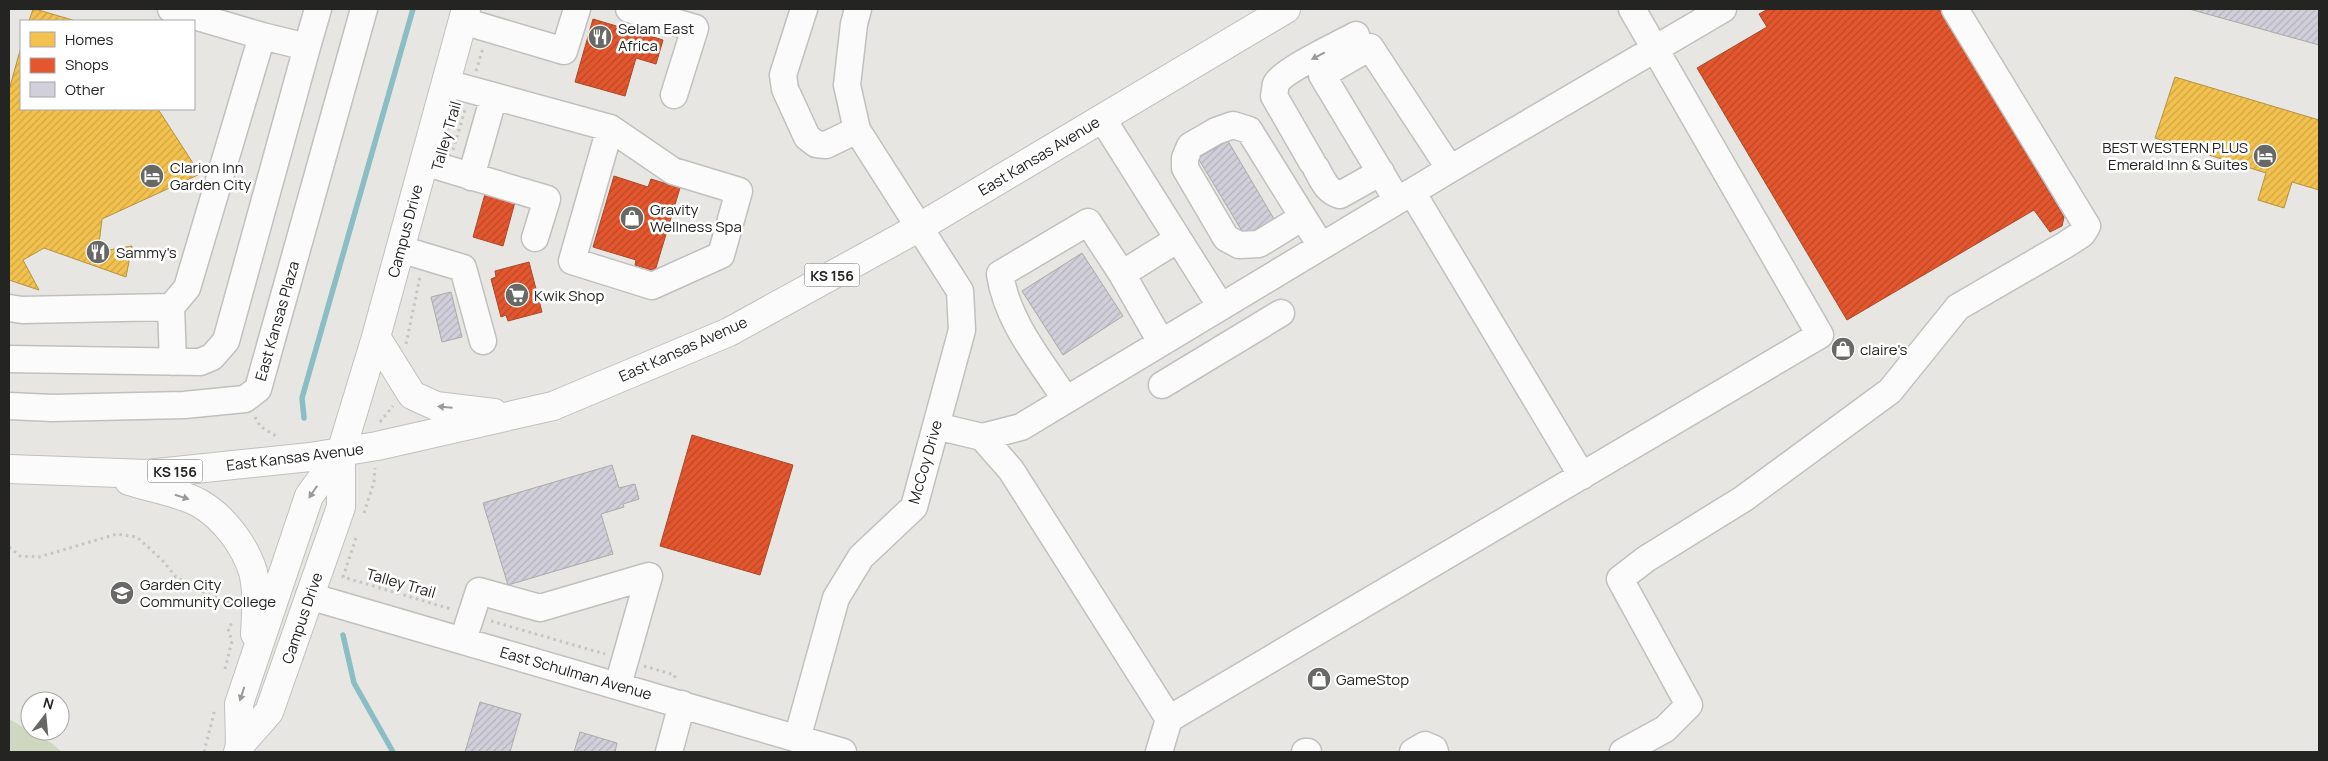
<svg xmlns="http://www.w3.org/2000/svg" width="2328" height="761" viewBox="0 0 2328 761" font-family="Manrope,sans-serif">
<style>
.pitch{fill:#d0d7c0}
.homes{fill:url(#homes-hatch);stroke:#b49241}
.shops{fill:url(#shops-hatch);stroke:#aa482a}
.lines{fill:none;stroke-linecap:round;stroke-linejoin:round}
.stream{stroke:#8bbdc5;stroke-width:5.5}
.building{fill:url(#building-hatch);stroke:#aaaaa9}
.minor-casing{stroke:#c0c0be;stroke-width:29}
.major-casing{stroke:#c0c0be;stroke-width:30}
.path{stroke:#c5c5c4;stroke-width:3;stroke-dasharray:2.5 4;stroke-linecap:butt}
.minor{stroke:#fbfbfb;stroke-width:26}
.major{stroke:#fbfbfb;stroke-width:28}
.oneway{fill:#9a9a99}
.labels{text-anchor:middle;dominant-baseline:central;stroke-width:5;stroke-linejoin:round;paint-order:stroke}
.shield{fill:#fff;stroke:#666664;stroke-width:1}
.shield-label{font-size:14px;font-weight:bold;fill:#242422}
.poi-label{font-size:15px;fill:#242422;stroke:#fff;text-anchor:start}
.street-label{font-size:15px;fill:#242422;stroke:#fff}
</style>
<defs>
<pattern id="homes-hatch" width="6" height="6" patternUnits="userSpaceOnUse" patternTransform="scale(1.25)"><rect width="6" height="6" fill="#f2c14e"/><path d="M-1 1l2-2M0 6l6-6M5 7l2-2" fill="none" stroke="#cfa644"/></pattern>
<pattern id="shops-hatch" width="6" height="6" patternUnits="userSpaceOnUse" patternTransform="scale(1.25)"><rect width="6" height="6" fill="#e4572e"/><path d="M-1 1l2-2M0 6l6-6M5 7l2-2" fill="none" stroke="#b94827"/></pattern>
<pattern id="building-hatch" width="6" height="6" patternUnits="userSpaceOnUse" patternTransform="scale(1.25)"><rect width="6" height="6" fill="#d1cfd9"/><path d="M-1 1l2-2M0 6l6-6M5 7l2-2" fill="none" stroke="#b3b2ba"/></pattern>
</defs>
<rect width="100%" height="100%" fill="#e7e6e3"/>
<!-- pitch -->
<path class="pitch" d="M9,719L51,743L62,752H9Z"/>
<!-- homes -->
<path class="homes" d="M33,9H35L76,21H29Z
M21,47V109H158L200,174L102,219L98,252L132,246L126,277L44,248L23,260L39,290L9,280V90Z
M2175,77L2319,120V190L2292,182L2284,208L2258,200L2266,173L2155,138Z"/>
<!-- shops -->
<path class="shops" d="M1768,9H1940L2064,217L2062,226L2050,232L2034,210L1847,320L1697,68L1767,27L1759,14Z
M593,19L663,40L656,64L636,58L625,96L575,82Z
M614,176L648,187L651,179L680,188L655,271L635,265L636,260L593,247Z
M485,194L515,202L503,246L473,237Z
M529,262L542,312L508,321L506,315L501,317L491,279L496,277L495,271Z
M692,435L793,465L760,575L660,546Z"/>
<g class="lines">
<!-- stream -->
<path class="stream" d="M304,418L302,398L413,9
M343,635L354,683L393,752"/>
</g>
<!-- building -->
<path class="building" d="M2189,9H2319V45Z
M1228,141L1274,219L1245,236L1198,158Z
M1082,253L1123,316L1063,355L1022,291Z
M451,292L462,337L442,342L431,297Z
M612,465L619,488L635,484L639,499L623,504L624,507L601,514L613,554L508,585L483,503Z
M480,702L521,714L510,752H465Z
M580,732L617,743L615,752H574Z"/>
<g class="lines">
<!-- minor casing -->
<g class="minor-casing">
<path id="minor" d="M629,9L695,28L674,95
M804,9L783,75L785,89L807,137L816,144L826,145L857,130
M463,21L564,51L577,9
M307,47L318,9
M446,83L610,128L673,171L739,191L721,255L652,286L572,261L610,128
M1102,118L1221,307
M424,162L547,199L535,238
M1312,162L1274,96C1275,92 1275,87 1276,84C1283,70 1340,44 1356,35
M1316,168C1322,179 1327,192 1340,195L1381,172
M471,177L494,96
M1412,192L1582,476
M1397,200L1322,75L1370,47L1450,169
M1303,217L1259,244L1239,245L1226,238L1185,168V158L1190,146L1216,131L1233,125L1249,130L1321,246
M400,249L463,268L483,341
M1122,274L1161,342
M171,307L173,362
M9,308L22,310L171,307L187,288L262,36L171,9
M9,359L200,362L212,357L226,341L307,47L262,36
M1162,385L1281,313
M1066,400C1041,361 1007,322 1000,274L1088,222L1122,274L1178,239
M9,406L52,408L184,405L245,399L258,389L364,9
M936,426L982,437L1011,470L1169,719
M982,437L1021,427L1450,169L1723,9
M309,596L843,752
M463,640L479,591L540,608L649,576L618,685
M797,739L836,598L861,557L914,507L962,330L960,291L857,130L847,85L854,24L858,9
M669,752L682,704
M1159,752L1169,719L1820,335L1632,9
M1305,752H1308
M1413,752L1425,745L1434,749L1435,752
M1623,752L1665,729L1689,705L1620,579L1646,559L1743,499L1890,391L1958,307L2065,245L2082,234L2087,226L1955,9"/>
</g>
<!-- major casing -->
<g class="major-casing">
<path id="major" d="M376,337L412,395L436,406L494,413
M9,469L147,474L310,457L377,446L553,406L729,332L918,228L1286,9
M129,481C151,488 179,492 199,503C224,517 245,546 253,572C258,591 256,615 255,634
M240,745L269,712L341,507V452L376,337L466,9
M238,752L240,745L239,704L309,496L341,452"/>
</g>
<!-- path -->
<path class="path" d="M476,71L483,48
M453,150L465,110
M406,344L420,277
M255,417L260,426L279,438
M380,422L393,406
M364,513L374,482L375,468
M356,538L343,577L451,609
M9,547L20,556L39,557L117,534L137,537L162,560L176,577L209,595L234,603
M491,621L605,654
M644,666L675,675L674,681
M225,669L232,641L228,629L233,621
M204,752L215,709"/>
<!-- minor -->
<use href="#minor" class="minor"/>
<!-- major -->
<use href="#major" class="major"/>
</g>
<!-- one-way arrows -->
<defs><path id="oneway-solid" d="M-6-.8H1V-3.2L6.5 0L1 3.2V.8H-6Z" transform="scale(1.25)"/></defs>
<g class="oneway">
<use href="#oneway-solid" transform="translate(1318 56) rotate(152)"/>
<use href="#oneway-solid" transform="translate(445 407) rotate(-175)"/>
<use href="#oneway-solid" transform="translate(313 492) rotate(124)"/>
<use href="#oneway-solid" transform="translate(182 497) rotate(18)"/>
<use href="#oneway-solid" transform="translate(242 694) rotate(108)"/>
</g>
<!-- icons -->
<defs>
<g id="restaurant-disc" transform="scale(1.25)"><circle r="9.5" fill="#686866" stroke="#fff"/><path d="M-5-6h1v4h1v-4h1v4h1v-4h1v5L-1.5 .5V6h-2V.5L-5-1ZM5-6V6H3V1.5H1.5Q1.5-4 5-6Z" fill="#fff"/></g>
<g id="hotel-disc" transform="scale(1.25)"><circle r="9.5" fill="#686866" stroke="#fff"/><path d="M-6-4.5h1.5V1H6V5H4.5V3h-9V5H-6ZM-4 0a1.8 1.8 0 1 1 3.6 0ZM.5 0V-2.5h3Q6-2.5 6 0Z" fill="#fff"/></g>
<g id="shop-disc" transform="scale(1.25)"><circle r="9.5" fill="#686866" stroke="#fff"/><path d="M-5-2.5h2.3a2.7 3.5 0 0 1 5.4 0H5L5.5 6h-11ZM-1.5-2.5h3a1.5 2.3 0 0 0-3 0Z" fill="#fff"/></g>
<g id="supermarket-disc" transform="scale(1.25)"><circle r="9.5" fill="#686866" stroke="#fff"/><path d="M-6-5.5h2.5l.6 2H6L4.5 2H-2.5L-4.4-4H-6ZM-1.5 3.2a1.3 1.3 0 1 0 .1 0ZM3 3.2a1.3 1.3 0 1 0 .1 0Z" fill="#fff"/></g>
<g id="university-disc" transform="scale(1.25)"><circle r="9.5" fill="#686866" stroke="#fff"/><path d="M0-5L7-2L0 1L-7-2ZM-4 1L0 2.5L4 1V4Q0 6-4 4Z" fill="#fff"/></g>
</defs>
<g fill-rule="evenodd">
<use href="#restaurant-disc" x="600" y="37"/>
<use href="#hotel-disc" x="2265" y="156"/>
<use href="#hotel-disc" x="152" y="176"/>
<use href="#shop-disc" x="632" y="218"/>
<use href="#restaurant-disc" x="98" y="252"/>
<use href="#supermarket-disc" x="517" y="295"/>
<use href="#shop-disc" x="1843" y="349"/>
<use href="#university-disc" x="122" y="593"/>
<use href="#shop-disc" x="1319" y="679"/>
</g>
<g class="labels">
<!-- shield labels -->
<g class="shield">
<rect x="804.5" y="263.5" width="55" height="23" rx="4"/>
<rect x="147.5" y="459.5" width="55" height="23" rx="4"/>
</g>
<g class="shield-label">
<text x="832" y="275">KS 156</text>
<text x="175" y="471">KS 156</text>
</g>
<!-- poi labels -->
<g class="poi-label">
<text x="618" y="28">Selam East<tspan x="618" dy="17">Africa</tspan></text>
<text x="2248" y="147" text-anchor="end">BEST WESTERN PLUS<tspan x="2248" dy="17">Emerald Inn &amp; Suites</tspan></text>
<text x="170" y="167">Clarion Inn<tspan x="170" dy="17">Garden City</tspan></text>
<text x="650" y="209">Gravity<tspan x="650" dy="17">Wellness Spa</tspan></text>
<text x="116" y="252">Sammy's</text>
<text x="534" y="295">Kwik Shop</text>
<text x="1860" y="349">claire's</text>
<text x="140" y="584">Garden City<tspan x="140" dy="17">Community College</tspan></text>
<text x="1336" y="679">GameStop</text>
</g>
<!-- street labels -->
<g class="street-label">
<text transform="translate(446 136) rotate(-74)">Talley Trail</text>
<text transform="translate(1039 156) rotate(-31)">East Kansas Avenue</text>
<text transform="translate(405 231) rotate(-75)">Campus Drive</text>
<text transform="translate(277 321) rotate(-74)">East Kansas Plaza</text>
<text transform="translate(683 349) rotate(-24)">East Kansas Avenue</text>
<text transform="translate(295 457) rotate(-7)">East Kansas Avenue</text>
<text transform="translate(925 462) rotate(-74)">McCoy Drive</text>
<text transform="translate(401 583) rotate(16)">Talley Trail</text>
<text transform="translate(302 618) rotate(-71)">Campus Drive</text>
<text transform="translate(576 673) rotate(16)">East Schulman Avenue</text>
</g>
</g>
<!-- border -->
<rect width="2328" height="761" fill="none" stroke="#242422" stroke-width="20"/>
<!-- legend -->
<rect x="20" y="20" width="175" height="90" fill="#ffffff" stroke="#a7a7a7"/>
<rect x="30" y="32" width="25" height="15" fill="#f2c14e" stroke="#a7a7a7"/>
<text x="65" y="45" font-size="15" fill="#242422">Homes</text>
<rect x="30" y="58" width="25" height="15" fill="#e4572e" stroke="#a7a7a7"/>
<text x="65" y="70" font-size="15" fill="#242422">Shops</text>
<rect x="30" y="82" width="25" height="15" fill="#d1cfd9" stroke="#a7a7a7"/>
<text x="65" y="95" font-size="15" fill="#242422">Other</text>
<!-- north arrow -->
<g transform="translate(45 716) rotate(16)"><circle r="24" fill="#ffffff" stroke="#a7a7a7"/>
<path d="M0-4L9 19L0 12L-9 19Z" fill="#686866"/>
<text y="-8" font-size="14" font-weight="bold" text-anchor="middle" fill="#242422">N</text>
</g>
</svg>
